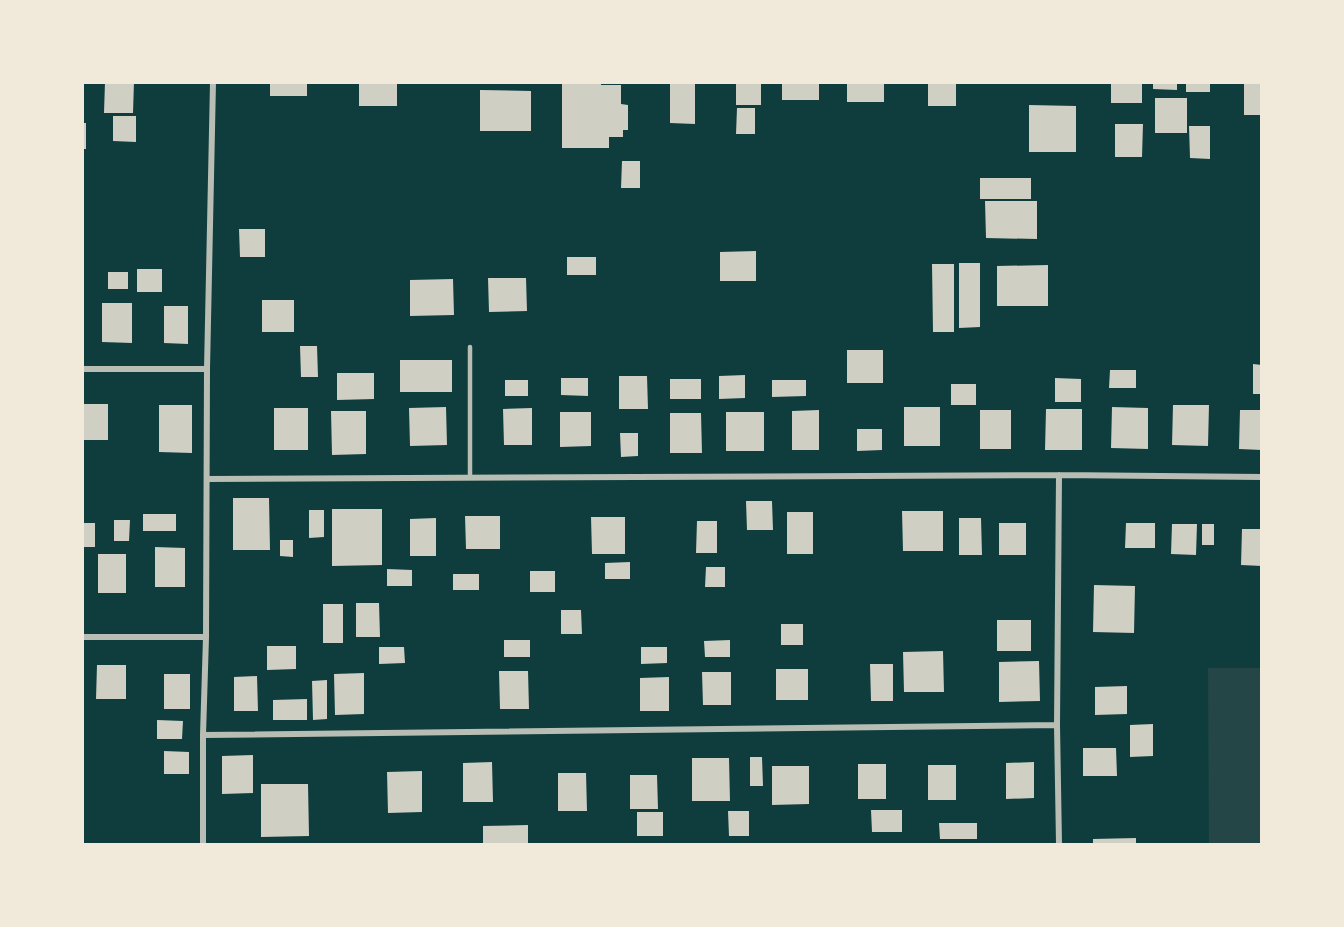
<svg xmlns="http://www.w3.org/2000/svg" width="1344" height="927" viewBox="0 0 1344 927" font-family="'Noto Sans',sans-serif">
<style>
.green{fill:#244646}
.building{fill:#cfcfc3}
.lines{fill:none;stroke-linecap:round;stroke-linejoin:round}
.service{stroke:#b8beb3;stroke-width:4.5}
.minor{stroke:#b8beb3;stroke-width:6}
</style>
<rect width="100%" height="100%" fill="#0f3d3e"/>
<!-- green -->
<path class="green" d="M1208,668H1261V844H1209Z"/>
<!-- building -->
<path class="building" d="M105,82H134L133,113H104Z
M270,82H307V96H270Z
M359,82H397V106H359Z
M562,82H601V85H621V104L628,105V130H623V137H609V148H562Z
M736,82H761V105H736Z
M782,82H819V100H782Z
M847,82H884V102H847Z
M928,82H956V106H928Z
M1111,82H1142V103H1111Z
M1153,82H1177V90L1153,89Z
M1186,82H1210V92H1186Z
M670,83H695V124L670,123Z
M1244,83H1262V115H1244Z
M480,90L531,91V131H480Z
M1155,98H1187V133H1155Z
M1029,105L1076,106V152H1029Z
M737,108H755V134H736Z
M113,116H136V142L113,141Z
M82,123H86V149H82Z
M1115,124H1143L1142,157H1115Z
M1189,126H1210V159L1190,158Z
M622,161H640V188H621Z
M980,178H1031V199H980Z
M985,201H1037V239L986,238Z
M239,229H265V257H240Z
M756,251V281H720V252Z
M567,257H596V275H567Z
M959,263H980V327L959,328Z
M932,264H954V332H933Z
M1048,265V306H997V266Z
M137,269H162V292H137Z
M108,272H128V289H108Z
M488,278H526L527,311L489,312Z
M453,279L454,315L410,316V280Z
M262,300H294V332H262Z
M102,303H132V343L102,342Z
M164,306H188V344L164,343Z
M300,346H317L318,377H301Z
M847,350H883V383H847Z
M400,360H452V392H400Z
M1253,364L1262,365V394H1253Z
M1110,370H1136V388H1109Z
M337,373H374V399L337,400Z
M745,375V398L719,399V376Z
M619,376H647L648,409H619Z
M561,378H588V396L561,395Z
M1055,378L1081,379V402H1055Z
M670,379H701V399H670Z
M505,380H528V396H505Z
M772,380H806V396L772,397Z
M951,384H976V405H951Z
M82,404H108V440H82Z
M159,405H192V453L159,452Z
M1173,405H1209L1208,446L1172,445Z
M446,407L447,445L410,446L409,408Z
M904,407H940V446H904Z
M1112,407L1148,408V449L1111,448Z
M274,408H308V450H274Z
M532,408V445H504L503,409Z
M1046,409H1082V450H1045Z
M819,410V450H792V411Z
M980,410H1011V449H980Z
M1240,410H1262V450L1239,449Z
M331,411H366V454L332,455Z
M560,412H591V446L560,447Z
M726,412H764V451H726Z
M670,413H701L702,453H670Z
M857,429H882V450L857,451Z
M620,433H638V456L621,457Z
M233,498H269L270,550H233Z
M746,501H772L773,530H747Z
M332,509H382V565L332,566Z
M309,510H324V537L309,538Z
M902,511H943V551H903Z
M787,512H813V554H787Z
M143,514H176V531H143Z
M465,516H500V549H466Z
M591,517H625V554H592Z
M436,518V556H410V519Z
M959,518H981L982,555H959Z
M114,520H130L129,541H114Z
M697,521H717V553H696Z
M82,523H95V547H82Z
M999,523H1026V555H999Z
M1126,523H1155V548H1125Z
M1172,524H1197L1196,555L1171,554Z
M1202,524H1214V545H1202Z
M1242,529H1262V566L1241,565Z
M280,540H293V557L280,556Z
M155,547L185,548V587H155Z
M98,554H126V593H98Z
M630,562V579H605V563Z
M706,567H725V587H705Z
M387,569L412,570V586H387Z
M530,571H555V592H530Z
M453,574H479V590H453Z
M1094,585L1135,586L1134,633L1093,632Z
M356,603H379L380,637H356Z
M323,604H343V643H323Z
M561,610H581L582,634H561Z
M997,620H1031V651H997Z
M781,624H803V645H781Z
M504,640H530V657H504Z
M730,640V657H705L704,641Z
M267,646H296V669L267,670Z
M379,647H404L405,663L379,664Z
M641,647H667V663L641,664Z
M943,651L944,692H904L903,652Z
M1039,661L1040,701L999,702V662Z
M870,664H893V701H871Z
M97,665H126V699H96Z
M776,669H808V700H776Z
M499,671H528L529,709H500Z
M702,672H731V705H703Z
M364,673V714L335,715L334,674Z
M164,674H190V709H164Z
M257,676L258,711H234V677Z
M669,677V711H640V678Z
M327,680V719L313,720L312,681Z
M1127,686V714L1095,715V687Z
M307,699V720H273V700Z
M157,720L183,721L182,739H157Z
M1153,724V756L1130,757V725Z
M1083,748H1116L1117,776H1083Z
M164,751L189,752V774H164Z
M253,755V793L222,794V756Z
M750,757H762L763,786H750Z
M692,758H729L730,801H692Z
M492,762L493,802H463V763Z
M1034,762V798L1006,799V763Z
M858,764H886V799H858Z
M928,765H956V800H928Z
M772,766H809V804L772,805Z
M422,771V812L388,813L387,772Z
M558,773H586L587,811H558Z
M630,775H657L658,809H630Z
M261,784H308L309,836L261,837Z
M871,810H902V832H872Z
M728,811H749V836H729Z
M637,812H663V836H637Z
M939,823H977V839H940Z
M528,825V844H483V826Z
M1136,838V844H1093V839Z"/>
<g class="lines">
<!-- service -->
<path class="service" d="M470,347V477"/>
<!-- minor -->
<path class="minor" d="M82,369H207
M1059,475L1057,725L1059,844
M207,479L1059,475L1262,477
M82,637H206
M203,735L1057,725
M203,844V735L206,637L207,369L213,82"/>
</g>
<!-- border -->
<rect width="1344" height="927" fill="none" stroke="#f1e9da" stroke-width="168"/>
</svg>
